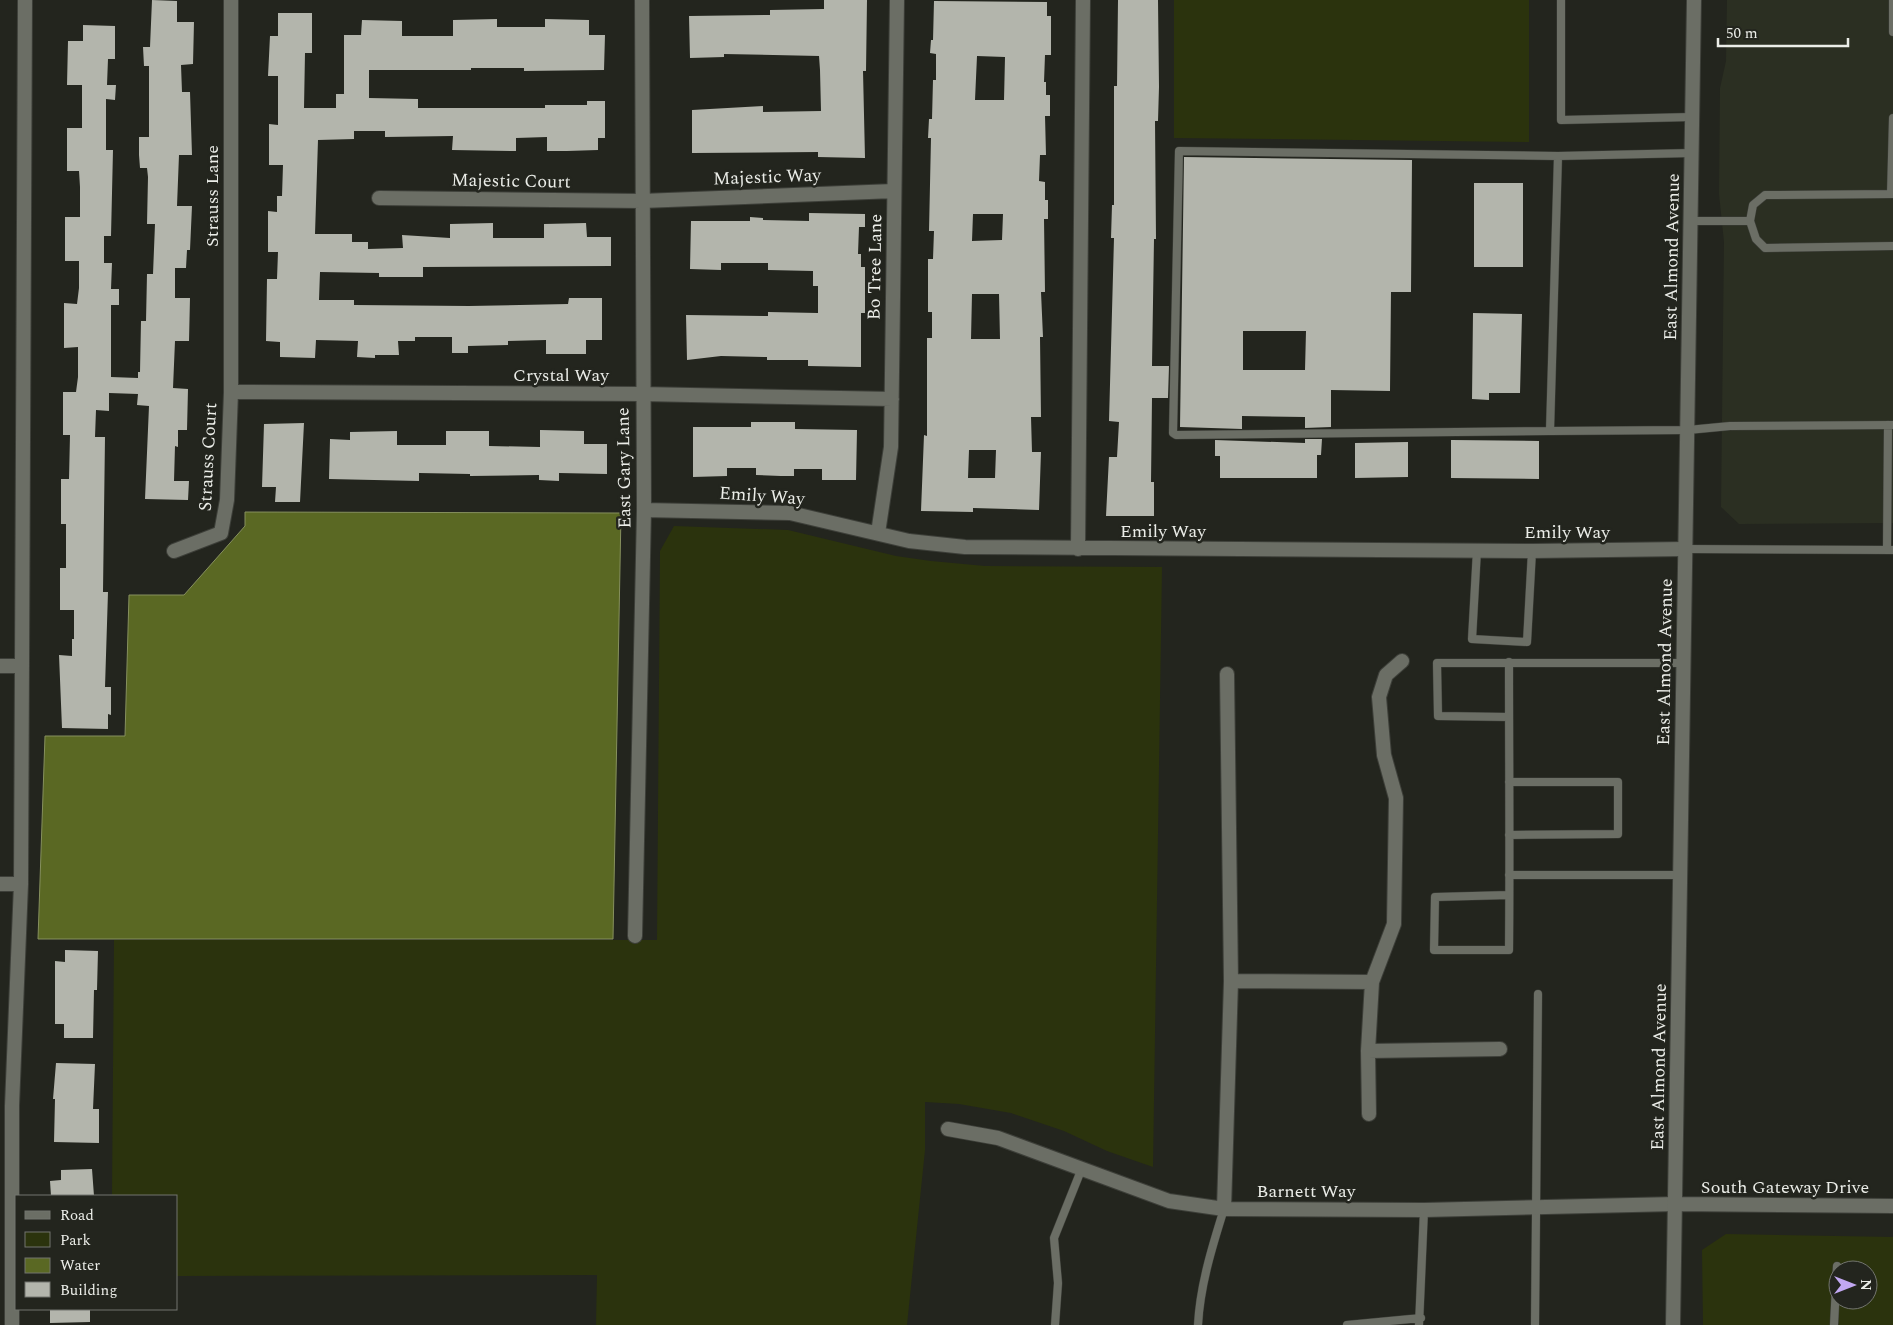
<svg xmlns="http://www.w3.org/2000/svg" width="1893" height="1325" viewBox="0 0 1893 1325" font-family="Spectral,serif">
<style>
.built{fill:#2b2f22}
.green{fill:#2b330d;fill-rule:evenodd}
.water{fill:#5a6823;stroke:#86905e}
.building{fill:#b3b5ac;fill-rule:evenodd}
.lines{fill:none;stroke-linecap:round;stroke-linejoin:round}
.service-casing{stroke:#3d3f39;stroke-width:9}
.minor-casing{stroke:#3d3f39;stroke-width:16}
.secondary-casing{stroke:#3d3f39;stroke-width:16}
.service{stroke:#6b6e65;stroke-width:8}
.minor{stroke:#6b6e65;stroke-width:14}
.secondary{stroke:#6b6e65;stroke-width:14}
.labels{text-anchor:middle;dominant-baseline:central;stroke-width:5;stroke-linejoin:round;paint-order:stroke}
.street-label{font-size:18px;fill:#ebede8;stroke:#23251e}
</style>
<rect width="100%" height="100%" fill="#23251e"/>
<!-- built -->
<path class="built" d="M1727,0H1893V523L1739,524L1721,507L1724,242L1719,194L1720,88L1726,61Z"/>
<!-- green -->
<path class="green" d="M1174,0H1529V142L1174,138Z
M674,526L788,530L896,556L931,561L985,566L1162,567L1153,1167L1107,1151L1064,1131L1011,1113L959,1104L925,1102V1150L907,1325H596L597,1275L176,1276V1196H112L114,940H657L660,551Z
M1726,1234L1893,1237V1325H1703L1702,1250ZM1838,1270H1868V1300H1838Z"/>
<!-- water -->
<path class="water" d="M245,512L621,513L613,939H38L45,736H125L129,595H184L245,526Z"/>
<!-- building -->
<path class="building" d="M152,0L177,1V22H194L193,64L181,65L182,92H190L192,155H179L177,206H192L190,250H187L186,268H175V298H190L189,341H175L173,388L188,389L187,430H178V447L175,446L174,481H189L188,500L145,499L149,406L137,405L138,394L109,393V411L96,410L95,437H105L103,592H108L105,687H111V715L108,714V729L62,728L59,655L72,656V639H74V610H60V568H66V524H61V479H69L70,435H63V392H76L78,377V347L64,348V303L77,304L79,288V261H65V217H80V187L79,171H67V128H82V85H67L68,41H83V25L115,26V59H108L107,85H116L115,100L106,99V150H113L111,236H104V263H112L111,289H119V305H111V377L138,378V372H140L141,321H146L147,274H153L155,224H147L148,177L147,168H140L139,155V137H149V66H144L143,47H150Z
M824,0H867L866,71H863L865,158L818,157V152L692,153V110L763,106V112L821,111L820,70L819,56L724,54V57L690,58L689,16L770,15V10L824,9Z
M1118,0H1158L1159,87L1158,121H1155L1156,239H1154L1152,366H1169L1168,398H1152L1151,482H1154V516H1106L1109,457H1117L1119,422L1109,421L1114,238H1111L1112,205H1114V86H1117Z
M934,1L1047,2V16H1051V55H1045L1044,82H1046V95H1050V116H1045L1046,155H1040L1039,181L1045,182V200H1048V219H1044L1045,292H1041L1043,337H1040L1041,417H1031L1032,452H1041L1039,510L973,508V512L921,511L924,435L927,436V338H932V312H928V259H933L934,231H929L931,138H928L929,119H932L933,80H936V54L930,53L931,40H933ZM977,56L1005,57L1004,100H975ZM973,214H1003L1002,240L972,241ZM972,294H999L1000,339H971ZM969,450H996L995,478H968Z
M278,13H312V53H305L304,108H336V94H344V35H361L362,20L402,21V36H453V20L497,19V27H545V19L589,20V35H605L604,70L524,71V68H471V70H369V98L418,99V108H545V105H587V101H605V138H598V150L567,151H547V137L516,138V151L452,150L453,136L385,137V131H354V139L318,140L315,234H352V242H368V249L403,248L402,235L450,238V224L493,223V238H544V224L586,223L587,237H611V266L423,267V277H379V273L320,272L319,300H354V305L469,306L568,304L569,298H602V340H586V354H546V340L508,341V345L468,346V353H452V337H415V341H398L399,355H375V358L357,357L358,341L316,340L315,358L280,357V342L266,341L267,279H277L278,252H268V211L277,212V196H282L283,165H269V124L278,125V76H268L270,36H278Z
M1184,157L1412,160L1411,292H1391L1390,391L1331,390V427L1305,428V417L1242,416V429L1180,427ZM1243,331H1306L1305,370H1243Z
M1474,183H1523V267H1474Z
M809,213L865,214V227H859L858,254H861V267H865V313H861V367L808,366V360H767V357L721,356L687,360L686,315L768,316V312L818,313V286H813V271L768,270V263H721V270L690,269L691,221H750V217L763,218V220L809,221Z
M1473,313L1522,314L1520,393H1489V400L1472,399Z
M751,422H795V429L857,430L856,480H822V469H794V476H781L756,475V468H727V476L693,477V427H751Z
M304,423L300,502H275L276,487H262L264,424Z
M540,430L584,431V444H607V474L559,473V481L539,480V475L470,476V474L419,473V481L329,479L330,439L350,440V432L397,431V445H446V431H489V446L540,447Z
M1305,439H1322L1321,455H1317V478H1220V456H1215V440L1305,443Z
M1451,440L1539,441V479L1451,478Z
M1408,442V477L1355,478V443Z
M65,950L98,951L97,990H94L93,1038H64V1024H55V961L65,962Z
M56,1063L95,1064L93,1109H99V1143L54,1142L55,1099H53Z
M92,1169L94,1196H51L50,1181L61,1180V1170Z
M50,1309H90V1322L50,1323Z"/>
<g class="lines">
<!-- service casing -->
<g class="service-casing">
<path id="service" d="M1561,0V120L1692,117
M1893,0V32
M1558,156L1550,431L1688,430L1730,426L1893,425
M1891,194L1893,118
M1692,221H1750L1753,205L1765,195L1893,194
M1750,221L1756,239L1765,248L1893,246
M1550,431L1176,435L1173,433L1179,151L1558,156L1692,153
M1685,549L1893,550
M1477,550L1472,639L1527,642L1532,551
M1887,550L1888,425
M1509,662C1509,758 1510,854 1509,950H1434L1435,897L1509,895
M1509,717L1438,716L1437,663H1684
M1509,782H1618V834L1509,835
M1509,875H1681
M1055,1325L1058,1283L1054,1238L1082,1168
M1198,1325C1200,1286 1212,1247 1224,1209
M1347,1325L1421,1318
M1419,1325L1424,1210
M1535,1325L1538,994
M1834,1325L1837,1266"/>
</g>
<!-- minor casing -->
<g class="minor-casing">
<path id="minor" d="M379,198L642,201L894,191
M231,392L642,394L892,399
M644,510L790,513L909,541L965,547L1532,551L1685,549
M878,533L891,447L897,0
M1078,549L1083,0
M174,551L221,533L227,500L231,392V0
M0,666H22
M0,884H21
M635,936L644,510L642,0
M1231,981L1372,982
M1368,1051L1500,1049
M1369,1114L1368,1051L1372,982L1394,924L1396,798L1384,755L1379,697L1386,675L1402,661
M948,1129L998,1138L1169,1201L1224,1209L1424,1210L1676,1204
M1224,1209L1231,981L1227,674
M12,1325V1106L21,884L25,0"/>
</g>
<!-- secondary casing -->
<g class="secondary-casing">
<path id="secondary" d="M1676,1204L1893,1206
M1673,1325L1694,0"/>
</g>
<!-- service -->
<use href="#service" class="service"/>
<!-- minor -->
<use href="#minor" class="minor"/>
<!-- secondary -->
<use href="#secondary" class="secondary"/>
</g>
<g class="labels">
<!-- street labels -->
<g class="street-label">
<text transform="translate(767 177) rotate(-2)">Majestic Way</text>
<text transform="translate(511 181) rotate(1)">Majestic Court</text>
<text transform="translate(212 196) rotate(-90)">Strauss Lane</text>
<text transform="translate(1672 257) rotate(-89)">East Almond Avenue</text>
<text transform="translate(875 267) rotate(-89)">Bo Tree Lane</text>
<text x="561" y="375">Crystal Way</text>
<text transform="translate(208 457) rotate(-87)">Strauss Court</text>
<text transform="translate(624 468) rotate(-91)">East Gary Lane</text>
<text transform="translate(762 496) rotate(4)">Emily Way</text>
<text x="1163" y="531">Emily Way</text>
<text x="1567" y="532">Emily Way</text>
<text transform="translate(1665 662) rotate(-89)">East Almond Avenue</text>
<text transform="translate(1659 1067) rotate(-89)">East Almond Avenue</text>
<text x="1785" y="1187">South Gateway Drive</text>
<text x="1306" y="1191">Barnett Way</text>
</g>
</g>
<!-- legend -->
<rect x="15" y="1195" width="162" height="115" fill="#23251e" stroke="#73756f"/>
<rect x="25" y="1211" width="25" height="8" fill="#6b6e65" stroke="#73756f"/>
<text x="60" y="1220" font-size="15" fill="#ebede8">Road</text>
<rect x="25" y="1232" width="25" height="15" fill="#2b330d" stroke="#73756f"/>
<text x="60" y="1245" font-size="15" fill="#ebede8">Park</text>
<rect x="25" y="1258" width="25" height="15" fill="#5a6823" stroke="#73756f"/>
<text x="60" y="1270" font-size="15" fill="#ebede8">Water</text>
<rect x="25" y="1282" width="25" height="15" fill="#b3b5ac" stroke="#73756f"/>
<text x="60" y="1295" font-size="15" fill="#ebede8">Building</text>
<!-- north arrow -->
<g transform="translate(1853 1285) rotate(90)"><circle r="24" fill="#23251e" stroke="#73756f"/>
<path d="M0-4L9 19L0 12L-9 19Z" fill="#c2a8f2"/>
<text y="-8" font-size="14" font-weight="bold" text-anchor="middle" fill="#ebede8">N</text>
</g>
<!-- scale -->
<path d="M1718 38v8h130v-8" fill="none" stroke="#ebede8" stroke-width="2.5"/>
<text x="1726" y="38" font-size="15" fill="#ebede8" stroke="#23251e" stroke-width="4" paint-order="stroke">50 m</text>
</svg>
